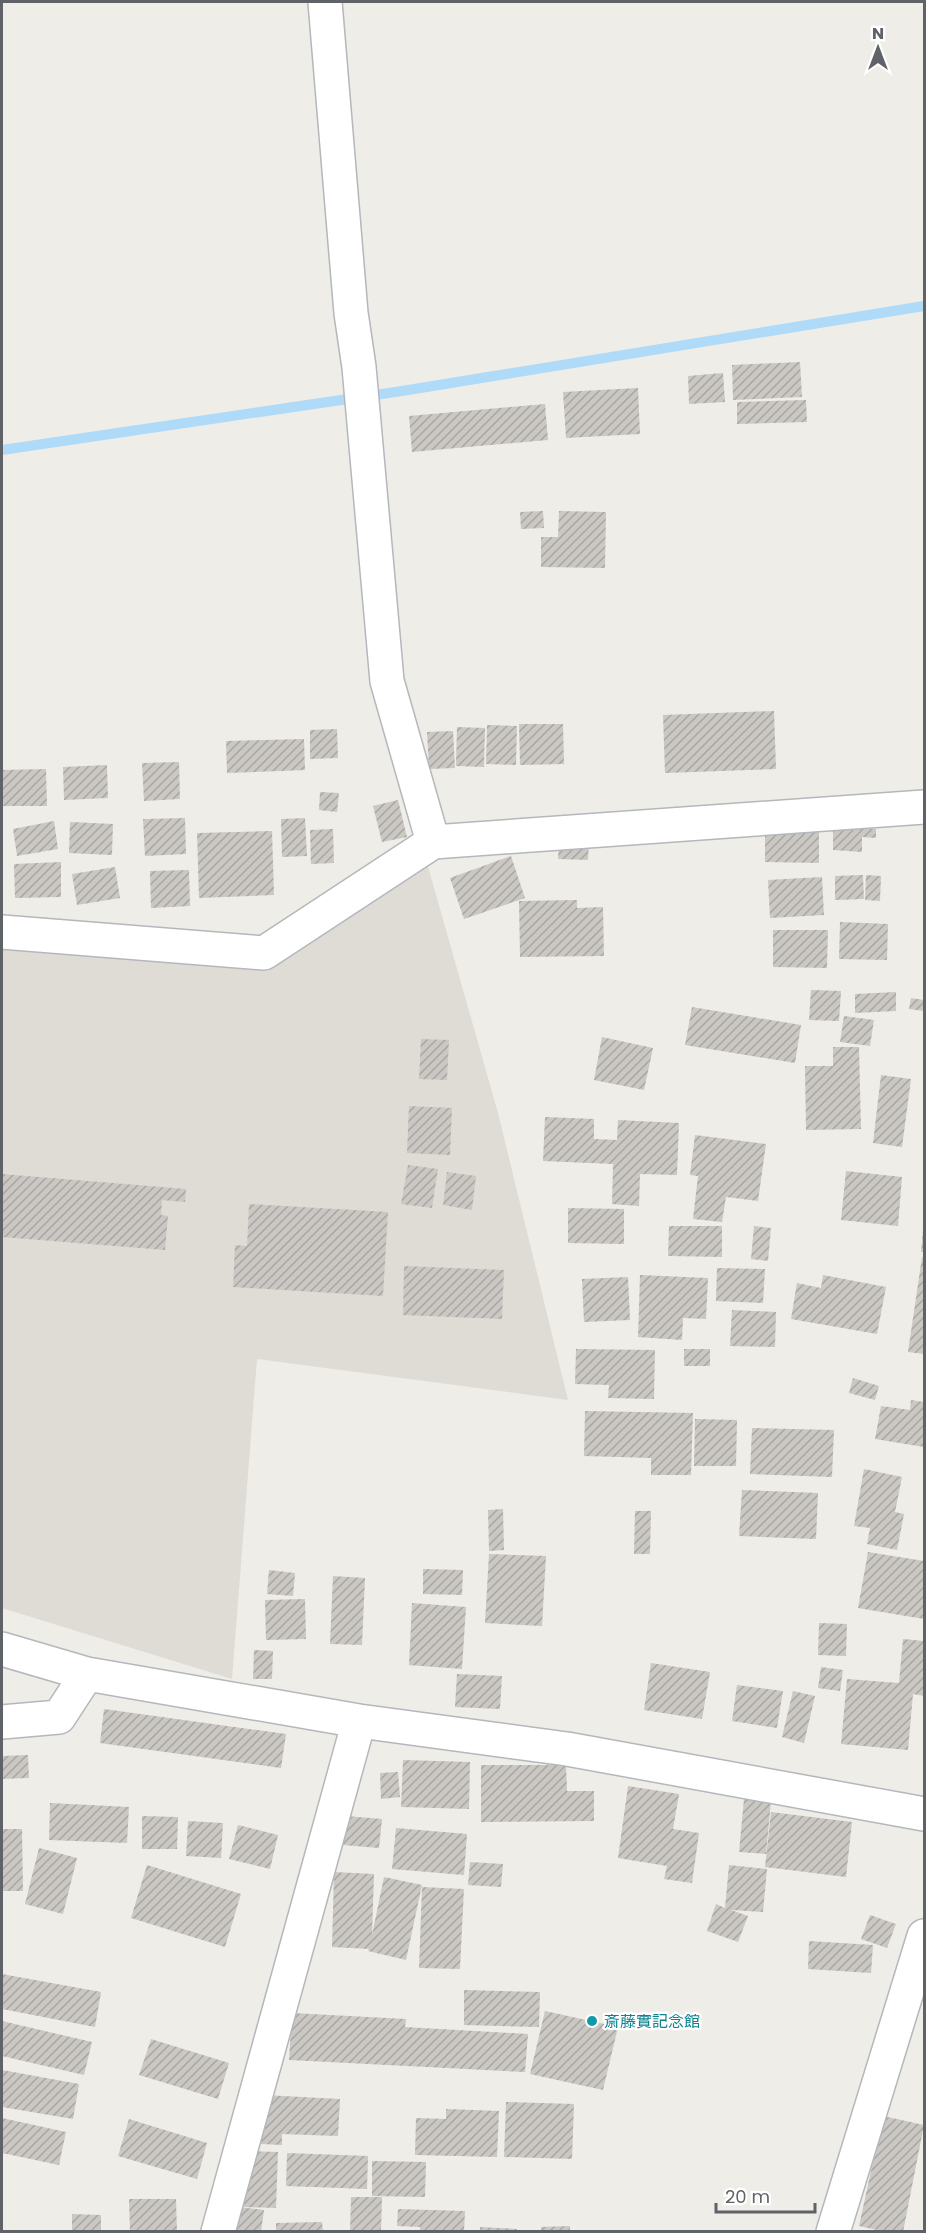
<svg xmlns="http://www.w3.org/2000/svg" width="926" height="2233" viewBox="0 0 926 2233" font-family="Poppins,'Noto Sans JP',sans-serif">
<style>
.education{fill:#dfdcd6}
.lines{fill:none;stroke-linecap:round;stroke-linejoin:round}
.stream{stroke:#afdaf8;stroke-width:10}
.building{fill:url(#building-hatch)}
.minor-casing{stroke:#b4b7bb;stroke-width:36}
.tertiary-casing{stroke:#b4b7bb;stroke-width:36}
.minor{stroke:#fff;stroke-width:33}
.tertiary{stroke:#fff;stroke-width:33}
.culture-dot{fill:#0f9aa8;stroke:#fff;stroke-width:2}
.labels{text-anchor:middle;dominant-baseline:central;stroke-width:4.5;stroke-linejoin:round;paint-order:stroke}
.culture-label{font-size:16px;fill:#0d838f;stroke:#fff;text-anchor:start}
</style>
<defs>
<pattern id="building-hatch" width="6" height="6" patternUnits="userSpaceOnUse" patternTransform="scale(1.5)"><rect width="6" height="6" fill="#cbc8c4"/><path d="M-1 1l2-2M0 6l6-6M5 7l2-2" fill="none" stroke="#a8a6a3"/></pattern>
</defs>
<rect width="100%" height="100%" fill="#efede7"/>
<!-- education -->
<path class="education" d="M427,863L498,1113L568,1400L257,1359L232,1679L2,1608V942L268,966Z"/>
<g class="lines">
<!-- stream -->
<path class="stream" d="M2,450L402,391L924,306"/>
</g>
<!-- building -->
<path class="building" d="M800,362L802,397L733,400L732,365Z
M723,373L725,402L689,404L688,376Z
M638,388L640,434L566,438L563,392Z
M806,400L807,422L737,424V402Z
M545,404L548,440L412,452L409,416Z
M543,511L544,528L521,529L520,512Z
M559,511L606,512L605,568L541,567V537H558Z
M774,711L776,769L665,773L663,715Z
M519,724H563L564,764L520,765Z
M487,725L517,726L516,765L486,764Z
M457,727L485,728L484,767L456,766Z
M337,729L338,758L310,759V730Z
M453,731L455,768L429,769L427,732Z
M304,739L305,770L227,773L226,741Z
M179,762L180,799L144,801L142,763Z
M107,765L108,798L64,800L63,767Z
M46,769L47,806H2V770Z
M320,792L339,793L337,812L319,810Z
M398,800L407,837L382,842L373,806Z
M185,818L186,854L145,856L143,819Z
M305,818L307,856L282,857L281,819Z
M54,821L58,849L17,856L13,829Z
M70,822L113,824L112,855L69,853Z
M765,826L819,827V863L765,862Z
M833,828L876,829V838L862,837V852L833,850Z
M333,829L334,863L311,864L310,830Z
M272,831L274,895L199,898L197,833Z
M559,841L589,842L588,860L558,859Z
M511,856L525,898L464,919L450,878Z
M61,862V897L15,898L14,864Z
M115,867L120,898L77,905L72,874Z
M189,870L190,906L151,908L150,871Z
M863,875L864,899L835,900V876Z
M866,875L881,876L880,901L865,900Z
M822,877L824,915L770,918L768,880Z
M577,900V908L603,907L604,956L520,957L519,901Z
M840,922L888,924L887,960L839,959Z
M773,930H828L827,968L773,967Z
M811,990L841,991L839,1021L809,1020Z
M896,992V1011L855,1013V994Z
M911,998L924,1000V1011L909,1009Z
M692,1007L801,1025L795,1063L685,1045Z
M844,1016L874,1020L870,1046L840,1042Z
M602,1037L653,1048L644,1090L594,1080Z
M421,1039L449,1040L447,1080L419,1079Z
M833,1047H859L861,1129L806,1130L805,1066H833Z
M881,1075L911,1079L902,1147L873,1143Z
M409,1106L452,1108L450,1155L407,1153Z
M545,1117L594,1119V1139L617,1140L618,1120L679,1123L677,1175L640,1174L639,1206L612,1204L613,1164L543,1161Z
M695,1135L766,1144L758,1201L726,1197L722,1222L693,1219L698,1176L690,1175Z
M408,1165L438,1169L432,1208L401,1204Z
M846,1171L902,1177L898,1226L841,1220Z
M447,1172L476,1176L472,1210L443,1205Z
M2,1174L186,1189L185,1202L162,1200L161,1215L168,1216L165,1250L2,1237Z
M249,1204L388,1212L383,1296L233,1287L235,1245L247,1246Z
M568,1208L624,1209V1244L568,1243Z
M669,1226H722V1257L668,1256Z
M754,1226L771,1228L768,1261L751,1259Z
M923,1229H924V1252H921Z
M922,1257H924V1354L908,1352Z
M404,1266L504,1270L502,1319L403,1315Z
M717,1268L765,1269L763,1303L716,1301Z
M640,1275L708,1278L706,1319L683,1318L682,1340L638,1337Z
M823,1275L886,1287L877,1334L791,1319L797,1283L821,1288Z
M628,1277L630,1320L584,1322L582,1279Z
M732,1310L776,1312L775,1347L730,1346Z
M576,1349L655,1350L654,1399L608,1398L609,1385L575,1384Z
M684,1349H710V1366H684Z
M853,1378L879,1386L875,1400L849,1393Z
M911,1400L924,1402V1447L875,1439L881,1406L910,1410Z
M585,1411L693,1413L691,1475H651V1458L584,1456Z
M695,1419L737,1420L736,1466H694Z
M752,1428L834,1430L832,1477L750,1474Z
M864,1469L902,1477L895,1512L904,1514L897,1550L867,1544L870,1528L854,1526Z
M742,1490L818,1493L816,1539L739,1536Z
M503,1509L504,1550L489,1551L488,1510Z
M635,1511H651L650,1554H634Z
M868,1552L924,1561V1619L858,1608Z
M489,1554L546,1556L542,1626L485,1623Z
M423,1569L463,1570L462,1595L423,1594Z
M269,1570L295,1573L293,1596L267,1594Z
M333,1576L365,1578L362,1645L330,1644Z
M305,1599L306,1639L266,1640L265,1600Z
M412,1603L466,1607L462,1669L409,1665Z
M819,1623L847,1624L846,1656L818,1655Z
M903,1639L924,1641V1696L913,1694L908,1750L841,1744L847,1679L899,1683Z
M254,1650L273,1651L272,1679H253Z
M651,1663L710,1672L702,1719L644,1710Z
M821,1667L843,1670L840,1691L818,1688Z
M457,1674L502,1676L500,1709L455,1707Z
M737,1685L783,1691L777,1728L732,1721Z
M793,1691L815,1696L804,1743L782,1737Z
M104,1709L286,1734L281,1768L100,1743Z
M28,1755L29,1778L2,1779V1756Z
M403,1760L470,1762L469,1809L401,1807Z
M481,1765H566L567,1791H594V1821L481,1822Z
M398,1772L400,1797L381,1799L380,1773Z
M628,1786L679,1794L673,1829L699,1833L692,1883L664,1879L667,1866L618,1858Z
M744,1799L771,1801L766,1854L739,1852Z
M50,1803L129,1807L127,1843L49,1840Z
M771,1812L852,1822L846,1877L765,1867Z
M142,1816L178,1817L177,1849H142Z
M346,1816L382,1819L379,1848L343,1845Z
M188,1821L223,1823L221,1858L186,1856Z
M238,1825L278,1835L270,1869L229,1859Z
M396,1828L467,1834L464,1875L392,1869Z
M2,1829H22L23,1891H2Z
M39,1848L77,1858L63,1914L25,1904Z
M470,1862L503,1864L501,1887L468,1885Z
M147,1865L241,1894L225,1947L131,1918Z
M729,1865L767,1869L763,1912L731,1910L748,1916L738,1942L707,1931L716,1904L725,1908Z
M334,1872L374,1874L372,1935L384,1877L422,1885L406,1960L368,1951L369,1949L332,1947Z
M422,1887L464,1889L460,1969L419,1968Z
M870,1915L896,1924L887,1948L861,1939Z
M809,1941L873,1945L871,1973L808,1969Z
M2,1974L101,1992L95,2027L2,2009Z
M464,1990L540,1992L539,2027L464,2025Z
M545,2011L618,2027L603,2090L530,2074Z
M292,2013L406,2019L405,2027L528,2034L525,2072L289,2060Z
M2,2021L92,2042L84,2075L2,2056Z
M151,2039L229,2063L218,2099L139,2075Z
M2,2070L79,2084L73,2119L2,2107Z
M264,2095L340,2099L338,2136L282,2134V2145L261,2144Z
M506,2102L574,2104L572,2159L504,2157Z
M446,2109L499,2111L497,2157L415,2155L416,2118L446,2119Z
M883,2116L924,2125L903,2232H886L859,2226Z
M2,2118L66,2132L59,2165L2,2153Z
M129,2119L207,2143L197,2179L118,2156Z
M246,2151L278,2152L276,2208L244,2207Z
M287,2153L368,2156L367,2189L286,2186Z
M372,2161L426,2162L425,2197L372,2196Z
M351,2197H382L381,2232H350Z
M129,2199H176L177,2232H130Z
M238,2207L264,2210L261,2232H235Z
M398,2209L465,2211L464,2232H420V2227L397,2226Z
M72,2214L101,2215V2232H72Z
M322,2222L323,2232H276V2223Z
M570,2226V2232H541V2227Z
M480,2227L517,2229V2232H480Z"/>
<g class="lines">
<!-- minor casing -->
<g class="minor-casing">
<path id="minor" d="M325,2L351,313L359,367L387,681L433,842L924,807
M2,932L264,953L433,842
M2,1649L87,1674L359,1721L567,1749L924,1814
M2,1722L59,1717L87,1674
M218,2232L359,1721"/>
</g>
<!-- tertiary casing -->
<g class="tertiary-casing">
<path id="tertiary" d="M833,2232L924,1936"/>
</g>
<!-- minor -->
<use href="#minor" class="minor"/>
<!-- tertiary -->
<use href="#tertiary" class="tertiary"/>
</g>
<!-- markers -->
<circle class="culture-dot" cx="592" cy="2021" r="6"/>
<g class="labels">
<!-- culture labels -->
<g class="culture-label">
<text x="604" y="2021">斎藤實記念館</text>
</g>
</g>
<!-- border -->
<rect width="926" height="2233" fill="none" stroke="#5f6266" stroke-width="6"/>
<!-- north arrow -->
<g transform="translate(878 48)" stroke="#ffffff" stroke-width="4.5" paint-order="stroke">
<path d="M0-4.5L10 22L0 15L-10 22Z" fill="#5f6266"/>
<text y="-9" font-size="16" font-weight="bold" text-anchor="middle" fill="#5f6266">N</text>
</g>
<!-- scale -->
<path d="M716 2203v9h99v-9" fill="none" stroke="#5f6266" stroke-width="3"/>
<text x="725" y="2203" font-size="18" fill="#5f6266" stroke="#ffffff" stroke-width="4.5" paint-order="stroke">20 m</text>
</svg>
